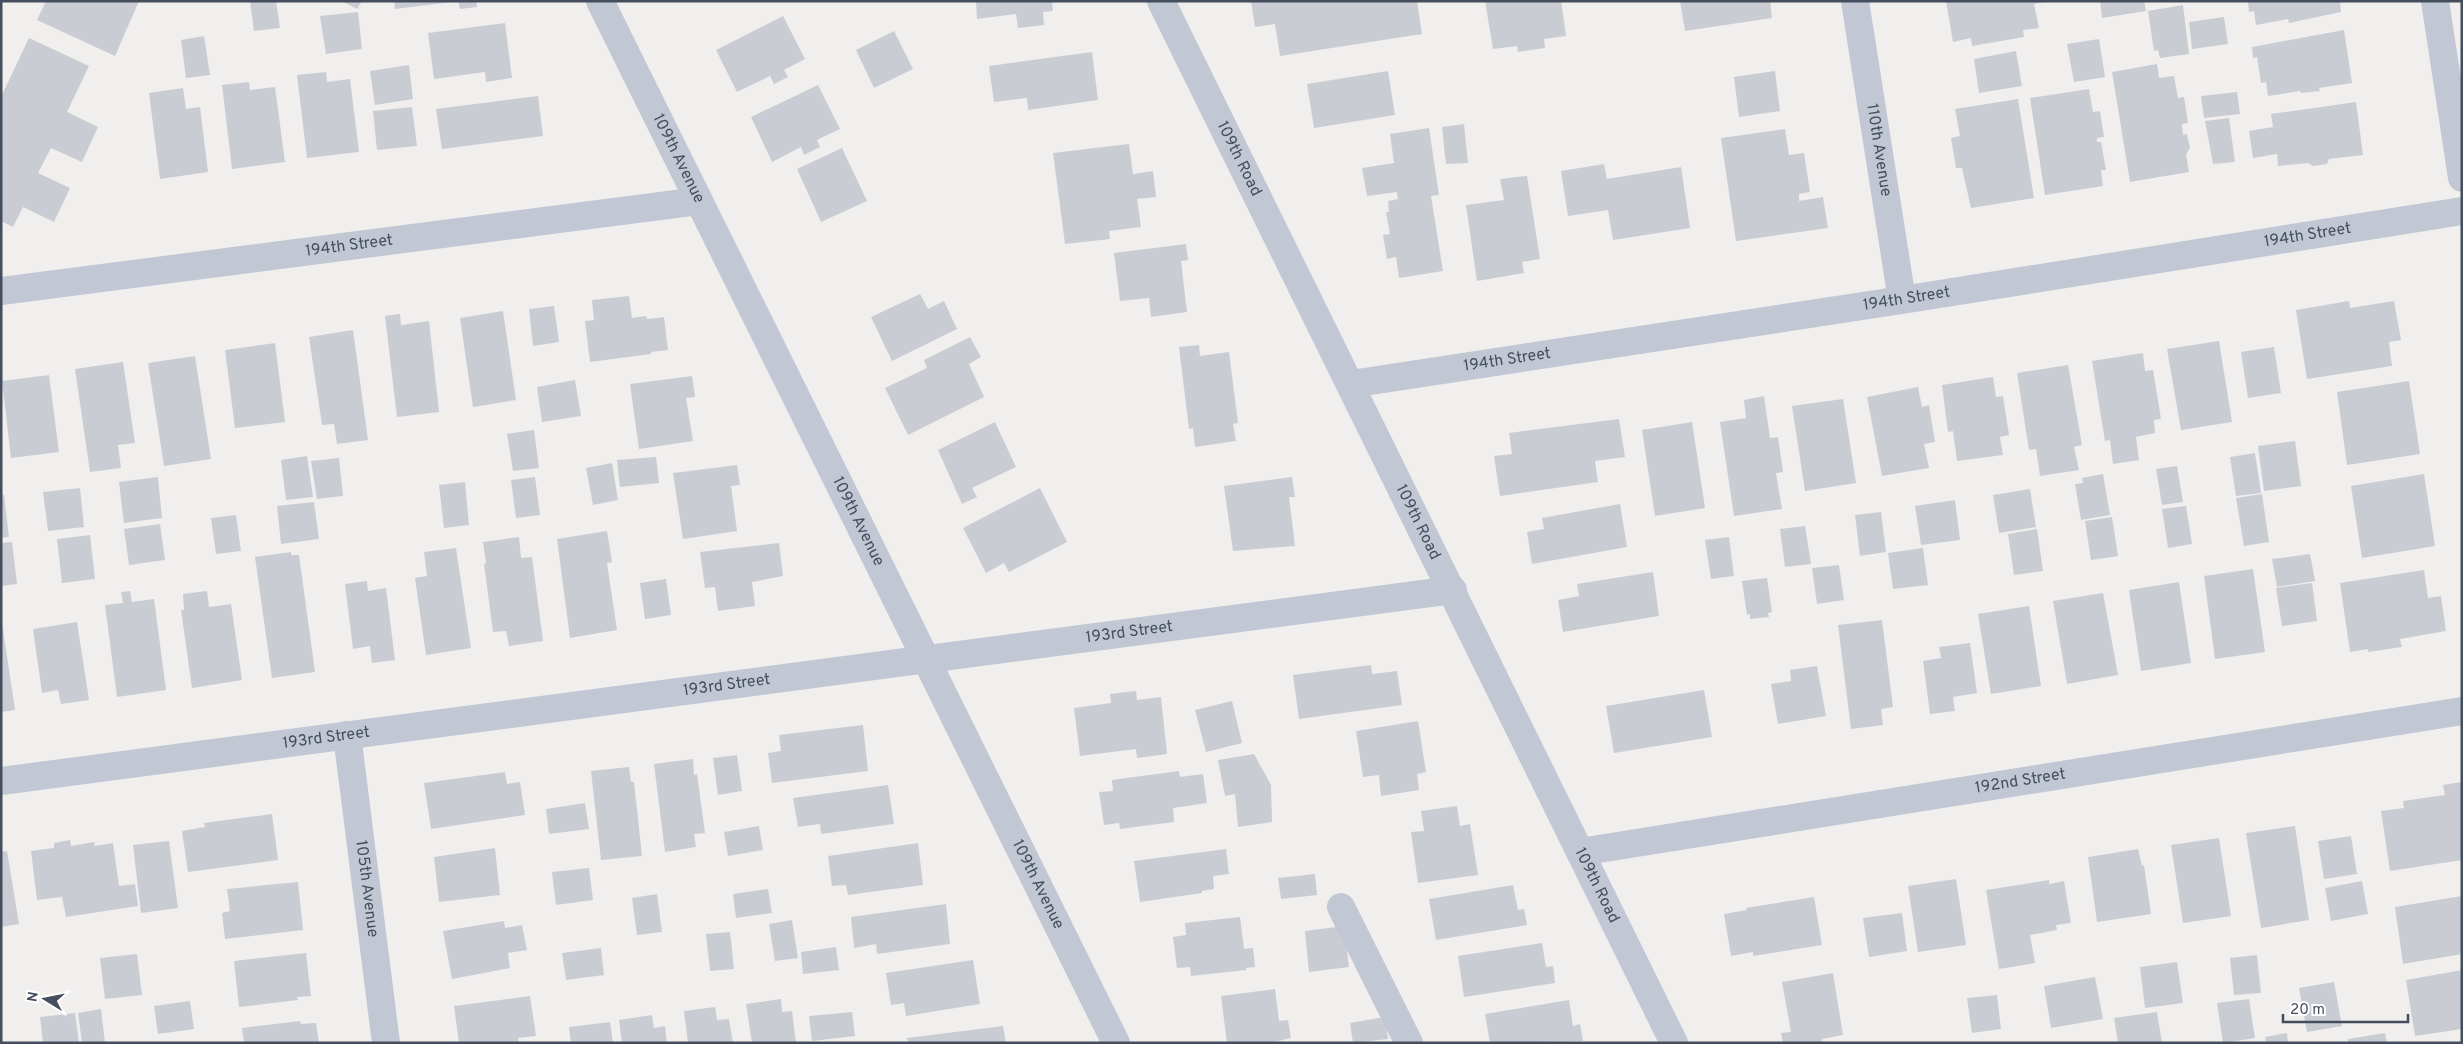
<svg xmlns="http://www.w3.org/2000/svg" width="2463" height="1044" viewBox="0 0 2463 1044" font-family="Overpass,sans-serif">
<style>
.building{fill:#caccd4}
.lines{fill:none;stroke-linecap:round;stroke-linejoin:round}
.minor{stroke:#c1c8d4;stroke-width:28}
.labels{text-anchor:middle;dominant-baseline:central;stroke-width:4.5;stroke-linejoin:round;paint-order:stroke}
.street-label{font-size:16px;fill:#454e5d;stroke:#fff}
</style>
<rect width="100%" height="100%" fill="#f1eeee"/>
<!-- building -->
<path class="building" d="M46,1H139L115,56L37,20Z
M250,1H276L280,28L254,31Z
M342,1H362L357,9Z
M394,1H452V2L395,9Z
M458,1H476L477,7L460,9Z
M976,1H1052L1053,11L1043,12L1044,25L1018,28L1016,14L977,19Z
M1251,1H1417L1422,34L1280,56L1275,24L1255,27Z
M1485,1H1561L1566,36L1544,39L1545,48L1518,52L1517,46L1493,49Z
M1680,1H1770L1772,18L1685,31Z
M1946,1H2045V2L2034,4L2039,28L2023,30L2024,37L1972,46L1971,38L1953,42Z
M2100,1H2144L2146,11L2102,18Z
M2248,1H2340L2341,12L2289,23L2288,19L2256,25L2254,11L2249,12Z
M2183,5L2189,54L2160,58L2158,50L2154,51L2148,11Z
M358,12L362,49L326,54L320,16Z
M783,16L805,59L784,70L788,77L774,84L770,76L737,92L716,50Z
M2224,17L2228,44L2192,49L2189,22Z
M505,23L512,78L486,82L485,72L434,79L428,33Z
M2344,30L2352,83L2319,88L2320,91L2301,93L2300,91L2268,96L2266,82L2261,83L2257,57L2253,58L2252,47Z
M894,31L913,69L874,88L856,50Z
M204,36L210,75L186,78L181,40Z
M29,38L89,66L67,112L98,127L82,162L51,148L38,173L70,188L54,222L23,207L13,227L1,221V97Z
M2099,39L2105,77L2074,82L2067,44Z
M2016,51L2022,86L1979,93L1974,59Z
M1092,52L1098,100L1028,110L1027,98L994,102L989,66Z
M2157,64L2159,78L2174,76L2178,98L2184,97L2188,123L2182,124L2183,135L2187,134L2190,148L2186,154L2189,172L2130,182L2112,72Z
M409,65L413,99L375,105L370,71Z
M1388,71L1395,115L1314,128L1307,84Z
M1775,71L1780,111L1739,117L1734,77Z
M326,72L327,82L350,79L359,152L307,158L297,75Z
M249,82L250,90L275,87L285,162L232,169L222,85Z
M818,85L840,129L817,140L820,147L804,155L801,147L772,162L751,117Z
M183,88L186,109L200,107L208,172L160,179L149,93Z
M2089,89L2093,112L2100,111L2104,137L2097,138V142H2101L2106,170H2101L2103,186L2045,195L2030,98Z
M2237,92L2240,114L2204,118L2201,96Z
M538,96L543,136L442,149L436,109Z
M2018,99L2034,198L1971,208L1962,168H1956L1951,138L1960,136L1955,109Z
M2356,102L2363,155L2329,159L2327,164L2313,166L2308,163L2278,166L2277,154L2253,158L2249,131L2273,127L2271,114Z
M412,107L417,146L377,150L373,111Z
M2229,118L2235,162L2213,164L2205,121Z
M1464,124L1468,163L1446,164L1442,127Z
M1429,128L1439,195L1431,196L1443,271L1399,278L1396,257L1387,259L1383,235L1390,234L1386,212H1389L1388,201L1398,199L1397,192L1367,196L1362,168L1394,163L1390,134Z
M1785,129L1789,155L1804,153L1810,192L1799,194V201L1823,197L1828,228L1736,241L1721,138Z
M1129,144L1133,174L1153,171L1156,197L1137,199L1141,227L1109,231L1110,239L1065,244L1053,153Z
M842,148L867,201L821,222L797,169Z
M1604,164L1607,179L1681,167L1690,228L1613,240L1608,210L1568,216L1561,171Z
M1527,176L1540,259L1522,262L1524,273L1477,281L1466,205L1504,200L1500,179Z
M1186,244L1188,260L1181,261L1187,312L1151,317L1149,298L1120,301L1114,253Z
M920,294L928,309L944,301L957,329L892,361L871,317Z
M629,296L632,318L646,316L647,319L664,317L668,350L651,352V354L590,362L585,321L594,320L592,300Z
M2349,301L2350,308L2394,301L2401,340L2389,342L2392,366L2307,379L2296,310Z
M554,306L559,342L533,346L529,309Z
M503,311L516,400L473,407L460,318Z
M400,314L401,325L429,321L439,412L397,417L385,316Z
M353,330L368,440L337,444L334,424L322,425L309,337Z
M970,337L981,357L969,364L984,397L908,435L885,388L927,368L924,360Z
M2219,341L2232,422L2181,430L2167,349Z
M275,343L285,422L235,428L225,350Z
M1199,345L1200,356L1229,352L1238,423L1233,424L1236,441L1195,447L1193,428L1189,429L1179,347Z
M2274,347L2281,393L2248,398L2241,352Z
M2143,353L2145,371L2153,370L2161,419L2154,420L2155,433L2136,437L2139,460L2113,464L2110,440L2105,441L2092,361Z
M195,356L211,459L164,466L148,363Z
M123,362L135,443L118,445L121,468L90,472L75,369Z
M2068,365L2082,445L2074,447L2079,470L2040,476L2036,449L2029,450L2017,373Z
M49,375L59,452L11,458L2,381Z
M692,376L695,397L686,398L693,441L639,449L630,384Z
M1993,377L1996,397L2003,396L2009,435L2000,437L2003,455L1957,461L1953,431L1948,432L1942,385Z
M575,380L581,416L542,422L537,387Z
M2409,381L2420,454L2347,465L2337,392Z
M1918,387L1922,407L1929,405L1935,442L1924,444L1929,468L1882,476L1867,397Z
M1764,396L1770,438L1778,437L1783,472L1776,473L1782,509L1734,516L1720,422L1746,418L1744,400Z
M1843,399L1856,483L1805,491L1792,406Z
M1619,419L1625,457L1595,461L1598,482L1500,496L1494,456L1512,454L1509,433Z
M995,422L1016,467L972,488L977,497L962,504L938,450Z
M1692,422L1705,508L1655,516L1642,430Z
M534,430L539,468L513,471L507,434Z
M2295,441L2301,486L2264,491L2258,446Z
M2255,453L2261,493L2236,496L2230,457Z
M307,456L313,497L286,500L281,460Z
M656,457L659,483L620,487L617,460Z
M339,458L343,496L317,499L311,461Z
M612,463L618,500L593,505L586,468Z
M737,465L740,485L731,486L737,531L683,539L673,473Z
M2177,466L2183,502L2162,505L2156,469Z
M2103,474L2110,515L2081,520L2075,484L2083,483L2082,478Z
M2424,474L2435,546L2362,558L2351,486Z
M158,477L162,518L124,523L119,482Z
M535,477L540,515L516,518L511,480Z
M1292,477L1295,497H1289L1295,546L1233,551L1224,486Z
M465,482L469,525L444,528L439,485Z
M80,488L84,527L48,531L43,492Z
M1040,488L1067,542L1009,572L1004,563L986,573L963,528Z
M2030,489L2036,527L1999,533L1993,495Z
M2262,494L2269,542L2244,546L2236,498Z
M1,495H4L9,537L1,538Z
M1955,500L1960,540L1921,545L1915,506Z
M314,502L319,539L281,544L277,506Z
M1620,504L1627,547L1532,564L1527,532L1544,529L1542,518Z
M2186,506L2192,544L2168,548L2162,509Z
M1881,512L1886,552L1860,556L1855,515Z
M236,515L241,551L216,554L211,518Z
M2112,517L2118,556L2091,560L2085,521Z
M160,524L165,560L129,565L124,529Z
M1805,526L1811,564L1785,567L1780,529Z
M2037,529L2043,571L2014,575L2008,534Z
M607,531L612,562L607,563L617,630L570,638L557,539Z
M90,535L95,579L62,583L57,539Z
M519,537L521,558L532,557L543,641L509,646L506,631L493,632L484,564L486,563L483,542Z
M1729,537L1734,576L1711,579L1705,540Z
M12,542L17,584L1,586V543Z
M779,543L783,576L752,582L755,606L718,611L715,587L705,588L700,552Z
M456,548L471,648L426,655L415,578L427,576L424,552Z
M1923,548L1928,585L1893,589L1888,553Z
M291,552V555H299L315,672L272,678L255,557Z
M2310,554L2315,581L2277,587L2272,559Z
M1839,565L1844,600L1817,604L1812,568Z
M2253,569L2265,652L2215,659L2204,576Z
M2424,570L2428,598L2441,596L2446,631L2400,639L2402,647L2368,652V649L2350,652L2340,583Z
M1653,572L1659,616L1563,632L1558,600L1579,596L1577,584Z
M1767,578L1772,612L1768,613L1769,617L1750,619V614L1747,615L1742,581Z
M666,579L671,615L645,619L640,583Z
M367,581L368,591L386,588L395,660L372,663L370,646L353,649L345,584Z
M2179,582L2191,663L2141,671L2129,590Z
M2312,583L2317,621L2282,626L2276,588Z
M130,591L132,602L154,599L166,690L117,697L105,605L123,603L121,592Z
M207,591L209,607L231,604L242,680L192,688L181,610H184L183,594Z
M2103,593L2118,675L2067,684L2053,601Z
M2029,606L2041,686L1991,694L1978,614Z
M1,616L15,710L1,712Z
M1882,620L1893,707L1881,709L1883,725L1851,729L1838,625Z
M77,622L89,700L61,704L58,690L42,693L33,629Z
M1970,643L1977,693L1953,697L1955,711L1930,714L1923,661L1941,658L1939,647Z
M1371,665L1372,674L1397,671L1402,705L1299,719L1293,675Z
M1817,666L1826,716L1778,724L1771,684L1791,681L1790,670Z
M1704,690L1712,737L1614,753L1606,706Z
M1136,691L1137,700L1161,697L1167,754L1137,758L1136,749L1080,756L1074,708L1111,703L1110,694Z
M1232,701L1242,743L1206,752L1195,710Z
M1418,721L1426,772L1417,774L1419,790L1381,796L1379,775L1363,777L1356,731Z
M863,725L868,771L772,783L768,753L781,751L779,735Z
M1254,754L1271,785L1272,822L1238,827L1235,794L1225,796L1218,760Z
M737,755L742,791L718,795L713,758Z
M693,759L694,775L697,774L705,833L694,834L696,847L665,852L654,764Z
M629,767L631,782H634L642,856L601,860L591,771Z
M1179,771L1180,777L1203,774L1207,803L1173,808L1174,822L1120,829L1119,823L1104,825L1099,792L1113,791L1112,780Z
M505,772L507,784L520,782L525,815L431,829L424,783Z
M2462,782V860L2390,871L2381,811L2404,808L2403,801L2445,795L2443,785Z
M888,785L894,824L821,834L820,824L798,827L793,798Z
M585,803L589,829L549,834L546,809Z
M1457,806L1460,826L1470,824L1478,875L1418,883L1411,832L1424,831L1421,811Z
M272,814L278,860L188,872L182,831L205,827L204,823Z
M759,826L763,850L728,856L724,832Z
M2295,826L2309,920L2261,928L2246,833Z
M2351,836L2357,874L2324,879L2318,841Z
M2219,838L2231,916L2183,923L2171,845Z
M70,840L71,846L94,842L95,846L113,843L119,886L135,884L138,906L66,917L62,897L37,900L31,851L54,848V843Z
M169,841L178,908L141,913L133,845Z
M918,843L923,885L848,895L846,885L832,886L828,856Z
M495,848L500,895L439,902L434,857Z
M1226,849L1229,874L1213,876L1214,889L1202,891V893L1140,902L1134,861Z
M2138,849L2142,866L2144,865L2151,914L2097,922L2088,857Z
M7,851L19,924L1,927V852Z
M589,868L593,900L556,905L552,872Z
M1315,874L1317,895L1281,899L1278,878Z
M1956,879L1966,945L1918,952L1908,886Z
M2049,880V884L2064,881L2071,923L2056,925L2057,930L2030,935L2035,963L1999,969L1986,890Z
M2362,881L2368,914L2331,921L2325,888Z
M298,882L303,930L225,939L222,913L230,911L227,889Z
M1513,885L1518,910L1524,909L1527,925L1436,940L1429,899Z
M768,889L772,913L736,918L733,894Z
M657,894L662,932L637,935L632,898Z
M2462,896V954L2403,964L2395,907Z
M1814,897L1822,945L1753,956V952L1731,956L1724,914L1747,910L1746,908Z
M946,904L950,944L877,954L876,944L854,948L851,917Z
M1902,913L1907,951L1869,957L1863,918Z
M1240,917L1244,949L1253,948L1255,967L1246,968V970L1191,976L1190,967L1177,968L1173,937L1186,935L1185,923Z
M792,920L798,958L775,961L769,924Z
M504,921L505,928L522,925L527,950L508,953L510,968L452,979L443,931Z
M1344,926L1349,967L1309,972L1305,931Z
M730,932L734,969L710,971L706,934Z
M1542,943L1546,967L1553,966L1555,983L1464,997L1458,956Z
M836,947L839,970L803,974L801,952Z
M601,948L604,975L566,980L562,953Z
M306,953L311,996L297,997L298,1000L239,1007L234,961Z
M137,954L142,995L105,999L100,958Z
M2257,955L2261,993L2234,995L2230,958Z
M973,960L980,1004L906,1016L904,1003L891,1005L886,973Z
M2177,962L2183,1003L2145,1008L2140,967Z
M2462,970V1029L2415,1036L2406,980Z
M1833,973L1843,1035L1822,1039V1043H1783L1781,1033L1791,1032L1782,982Z
M2095,977L2103,1019L2051,1028L2044,986Z
M2334,982L2342,1026L2307,1032L2299,988Z
M1275,989L1279,1021L1288,1020L1291,1038L1270,1043H1227L1221,996Z
M1997,995L2001,1029L1972,1033L1967,998Z
M530,996L536,1036L518,1038L519,1043H459L454,1006Z
M781,999L782,1012L792,1011L796,1043H752L746,1004Z
M2249,999L2255,1038L2223,1043L2217,1003Z
M1569,1000L1573,1026L1580,1024L1583,1041L1490,1043L1485,1014Z
M190,1001L194,1029L158,1034L154,1006Z
M715,1007L717,1020L729,1019L733,1043H688L684,1011Z
M101,1009L105,1043H82L78,1013Z
M852,1012L855,1036L812,1041L809,1016Z
M2157,1012L2162,1043H2118L2114,1018Z
M75,1013L79,1043H43L40,1017Z
M652,1015L654,1028L665,1026L667,1043H622L619,1020Z
M1385,1017L1388,1039L1353,1043L1350,1023Z
M300,1021L301,1024L316,1023L319,1043H244L242,1028Z
M610,1022L613,1043H571L569,1027Z
M1003,1026L1006,1043H908L907,1038Z
M2287,1033L2288,1043H2266L2265,1037Z
M2385,1033L2387,1043H2348V1039Z"/>
<g class="lines">
<!-- minor -->
<g class="minor">
<path id="s1" d="M600,1L1116,1043"/>
<path id="s2" d="M1161,1L1674,1043"/>
<path id="s3" d="M1855,1L1902,300"/>
<path d="M2435,1L2462,178"/>
<path id="s4" d="M1,291L699,201"/>
<path id="s5" d="M1351,384L1902,300L2462,211"/>
<path id="s6" d="M347,735L386,1043"/>
<path id="s7" d="M1,781L1453,590"/>
<path id="s8" d="M1580,852L2462,711"/>
<path d="M1341,907L1409,1043"/>
</g>
</g>
<g class="labels">
<!-- street labels -->
<g class="street-label">
<text stroke="none"><textPath href="#s3" startOffset="151">110th Avenue</textPath></text>
<text stroke="none"><textPath href="#s1" startOffset="176">109th Avenue</textPath></text>
<text stroke="none"><textPath href="#s2" startOffset="176">109th Road</textPath></text>
<text stroke="none"><textPath href="#s5" startOffset="968">194th Street</textPath></text>
<text stroke="none"><textPath href="#s4" startOffset="351">194th Street</textPath></text>
<text stroke="none"><textPath href="#s5" startOffset="562">194th Street</textPath></text>
<text stroke="none"><textPath href="#s5" startOffset="158">194th Street</textPath></text>
<text stroke="none"><textPath href="#s1" startOffset="581">109th Avenue</textPath></text>
<text stroke="none"><textPath href="#s2" startOffset="581">109th Road</textPath></text>
<text stroke="none"><textPath href="#s7" startOffset="1138">193rd Street</textPath></text>
<text stroke="none"><textPath href="#s7" startOffset="732">193rd Street</textPath></text>
<text stroke="none"><textPath href="#s7" startOffset="328">193rd Street</textPath></text>
<text stroke="none"><textPath href="#s8" startOffset="446">192nd Street</textPath></text>
<text stroke="none"><textPath href="#s1" startOffset="986">109th Avenue</textPath></text>
<text stroke="none"><textPath href="#s2" startOffset="986">109th Road</textPath></text>
<text stroke="none"><textPath href="#s6" startOffset="155">105th Avenue</textPath></text>
</g>
</g>
<!-- border -->
<rect width="2463" height="1044" fill="none" stroke="#454e5d" stroke-width="5"/>
<!-- north arrow -->
<g transform="translate(45 999) rotate(280)" stroke="#ffffff" stroke-width="4" paint-order="stroke">
<path d="M0-4L9 19L0 12L-9 19Z" fill="#454e5d"/>
<text y="-8" font-size="14" font-weight="bold" text-anchor="middle" fill="#454e5d">N</text>
</g>
<!-- scale -->
<path d="M2283 1014v8h125v-8" fill="none" stroke="#454e5d" stroke-width="2.5"/>
<text x="2290" y="1014" font-size="15" fill="#454e5d" stroke="#ffffff" stroke-width="4" paint-order="stroke">20 m</text>
</svg>
